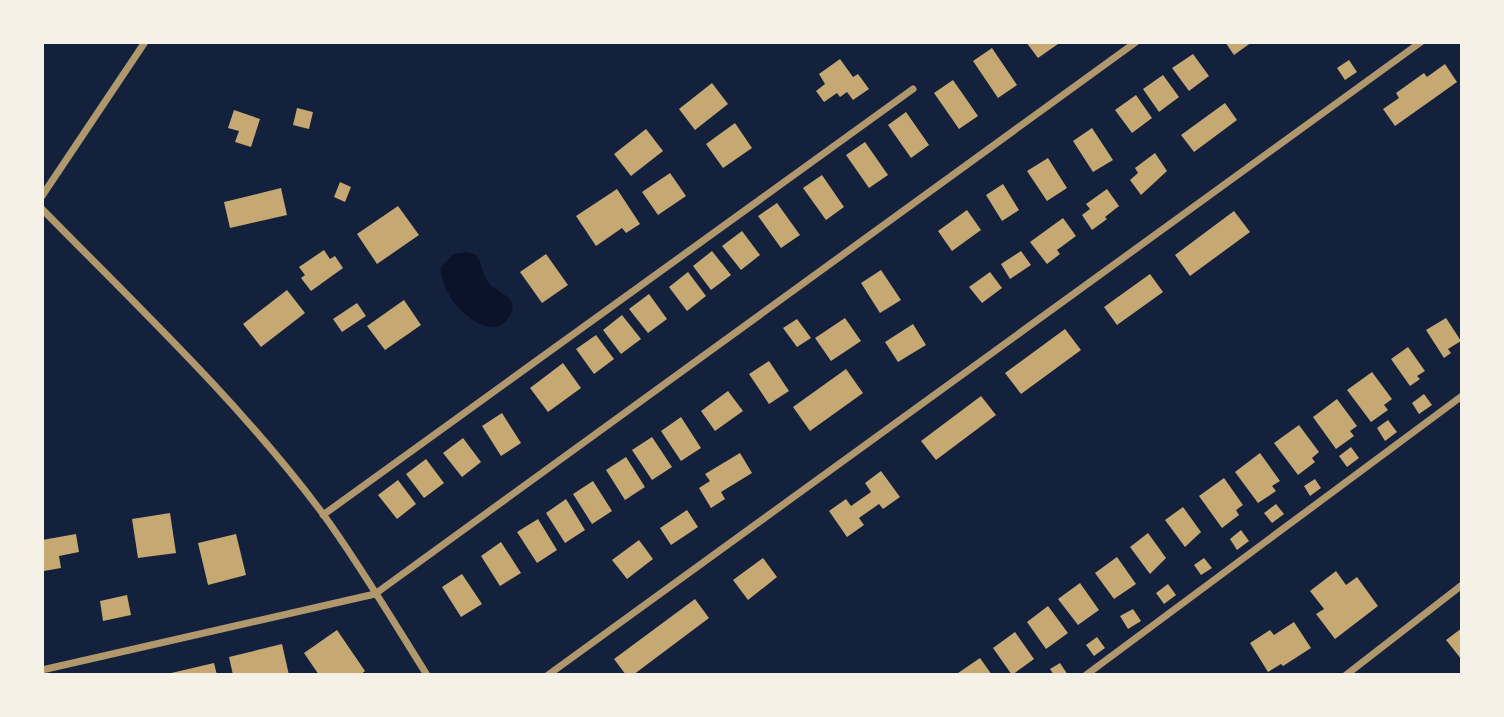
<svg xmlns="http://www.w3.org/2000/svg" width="1504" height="717" viewBox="0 0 1504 717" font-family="Jost,sans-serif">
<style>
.water{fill:#0b132b}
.building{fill:#c6a872}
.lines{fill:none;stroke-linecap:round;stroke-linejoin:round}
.minor{stroke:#b1986c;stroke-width:7}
</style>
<rect width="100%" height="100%" fill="#14213d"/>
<!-- water -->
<path class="water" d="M467,252C485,255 479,270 488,282C496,293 521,297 510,315C506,321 504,324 498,327C470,330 439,292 441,266L454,254Z"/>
<!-- building -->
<path class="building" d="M1026,42H1056L1058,44L1038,58Z
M1225,42H1252L1234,55Z
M992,48L1017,85L998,98L973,61Z
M1193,54L1209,76L1189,91L1172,68Z
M840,59L853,77L858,74L869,89L853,100L847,92L840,97L837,93L824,102L816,91L825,84L819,74Z
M1349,60L1357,72L1345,80L1337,68Z
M1445,64L1457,82L1395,126L1383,109L1399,98L1396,93L1424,73L1427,77Z
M1163,75L1179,97L1159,112L1143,89Z
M953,80L978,116L959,129L934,93Z
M712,83L728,104L695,130L679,109Z
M1136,95L1152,118L1132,133L1115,110Z
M1225,103L1237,120L1194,152L1181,135Z
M297,108L313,112L309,129L293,125Z
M234,110L260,119L251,147L235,142L239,131L228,128Z
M906,112L929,145L911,158L888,125Z
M735,123L752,148L723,168L706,144Z
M1092,128L1113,160L1093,172L1073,141Z
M646,129L663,151L631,176L614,154Z
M865,142L888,175L869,188L846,155Z
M1155,153L1167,171L1141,195L1130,180L1138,173L1135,168Z
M1048,158L1067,188L1047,201L1027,171Z
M670,173L686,196L658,215L642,192Z
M822,175L844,207L826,220L803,188Z
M340,182L351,187L345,202L334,197Z
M1003,184L1019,210L1002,221L986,195Z
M281,188L287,215L230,228L224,202Z
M617,189L640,224L626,233L622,228L596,246L576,216Z
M1107,189L1119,206L1105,217L1107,219L1092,230L1082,215L1090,209L1086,204Z
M777,203L800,235L781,248L758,216Z
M398,206L419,235L377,264L357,234Z
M967,210L981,230L952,251L938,231Z
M1234,211L1250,232L1190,276L1175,255Z
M1063,218L1076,236L1057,250L1060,254L1047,264L1030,242Z
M742,231L760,255L741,270L722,246Z
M324,250L330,259L335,256L343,268L311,291L301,278L305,275L299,267Z
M712,251L731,275L711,290L693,266Z
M1021,251L1031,265L1010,279L1001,264Z
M546,254L568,285L542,303L520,272Z
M881,270L901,300L880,313L861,283Z
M688,272L706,296L687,311L669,287Z
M990,272L1002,288L982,303L969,287Z
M1150,274L1163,292L1117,325L1104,307Z
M287,290L305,313L261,347L243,324Z
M649,294L667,319L648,333L629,309Z
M404,300L421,325L385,350L367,326Z
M357,303L366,316L342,332L333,319Z
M622,315L641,339L621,354L603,330Z
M845,318L861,341L831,361L815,338Z
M1446,318L1461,341L1448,349L1451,353L1444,358L1426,330Z
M797,319L811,338L797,347L783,328Z
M913,324L926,345L898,362L885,342Z
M1065,329L1081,350L1021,394L1005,373Z
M596,335L614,359L594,374L576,349Z
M1408,347L1425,371L1417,376L1420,379L1410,386L1391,359Z
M769,361L789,391L769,404L749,374Z
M563,363L581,388L548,412L530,388Z
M846,369L863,393L810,431L793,407Z
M1372,372L1392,399L1384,405L1388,410L1371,422L1347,390Z
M728,391L743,411L715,431L701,411Z
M1424,394L1432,405L1419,414L1412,403Z
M981,396L996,415L936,460L921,441Z
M1337,399L1357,426L1350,431L1354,436L1336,449L1313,417Z
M502,413L521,443L501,456L482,426Z
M681,417L701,448L681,461L661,431Z
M1388,420L1397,432L1385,441L1377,428Z
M1299,425L1319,452L1312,458L1315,462L1298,475L1274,443Z
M652,437L672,467L652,480L632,450Z
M463,438L481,462L462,477L443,453Z
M1351,447L1359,458L1347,467L1339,456Z
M740,453L752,473L721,492L725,499L711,508L699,488L710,481L705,474Z
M1260,453L1280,481L1272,486L1276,491L1258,503L1235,472Z
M626,457L645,487L625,500L606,470Z
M426,459L444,483L424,498L406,474Z
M881,471L900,497L883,509L879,504L859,518L864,525L847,537L829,511L846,499L851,506L871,492L865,483Z
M1224,478L1243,505L1236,510L1239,515L1222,528L1199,496Z
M1315,479L1321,488L1310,496L1304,486Z
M398,480L416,504L397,519L378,495Z
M593,481L612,511L592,524L573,494Z
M566,499L585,530L565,543L546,513Z
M1276,504L1284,514L1272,523L1264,513Z
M1183,507L1201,532L1185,547L1165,520Z
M687,510L698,527L671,545L660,528Z
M170,513L176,553L138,558L132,519Z
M538,519L557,550L537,563L517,532Z
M1241,530L1249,541L1237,550L1230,539Z
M1148,533L1166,558L1150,574L1130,547Z
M76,534L79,552L59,556L61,568L44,571L42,540Z
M236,534L246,575L208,585L198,543Z
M639,540L653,559L627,579L612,560Z
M501,542L521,573L500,586L481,556Z
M1117,557L1136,584L1114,599L1095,573Z
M763,558L777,577L748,600L733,580Z
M1204,558L1212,568L1201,575L1194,565Z
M1336,571L1346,585L1357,577L1378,606L1335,639L1316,614L1324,609L1310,591Z
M462,574L482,604L461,617L442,587Z
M1080,583L1099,610L1078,625L1058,599Z
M1168,584L1176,595L1164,604L1156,593Z
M127,595L131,615L103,621L100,601Z
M695,599L709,618L633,675H626L614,659Z
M1048,606L1068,633L1046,649L1027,622Z
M1133,609L1141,621L1128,629L1120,616Z
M1294,622L1311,648L1283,666L1281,664L1268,672L1250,643L1270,630L1274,635Z
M1462,628V660L1446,640Z
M337,630L365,671L360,675H319L304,653Z
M1015,632L1034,659L1012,675L993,648Z
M1097,637L1105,648L1094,656L1086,645Z
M282,644L289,675H233L229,657Z
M980,658L992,675H960L958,673Z
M214,663L217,675H167V674Z
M1060,663L1068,675H1054L1050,669Z"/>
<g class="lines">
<!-- minor -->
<path class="minor" d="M42,196L145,42
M42,209C138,307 241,404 323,514C360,565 393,621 427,675
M323,515L913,89
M42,670L375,594L1136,42
M548,675L1421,42
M1086,675L1462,396
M1346,675L1462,585"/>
</g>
<!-- border -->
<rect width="1504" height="717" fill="none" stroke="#f6f1e7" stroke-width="88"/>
</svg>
